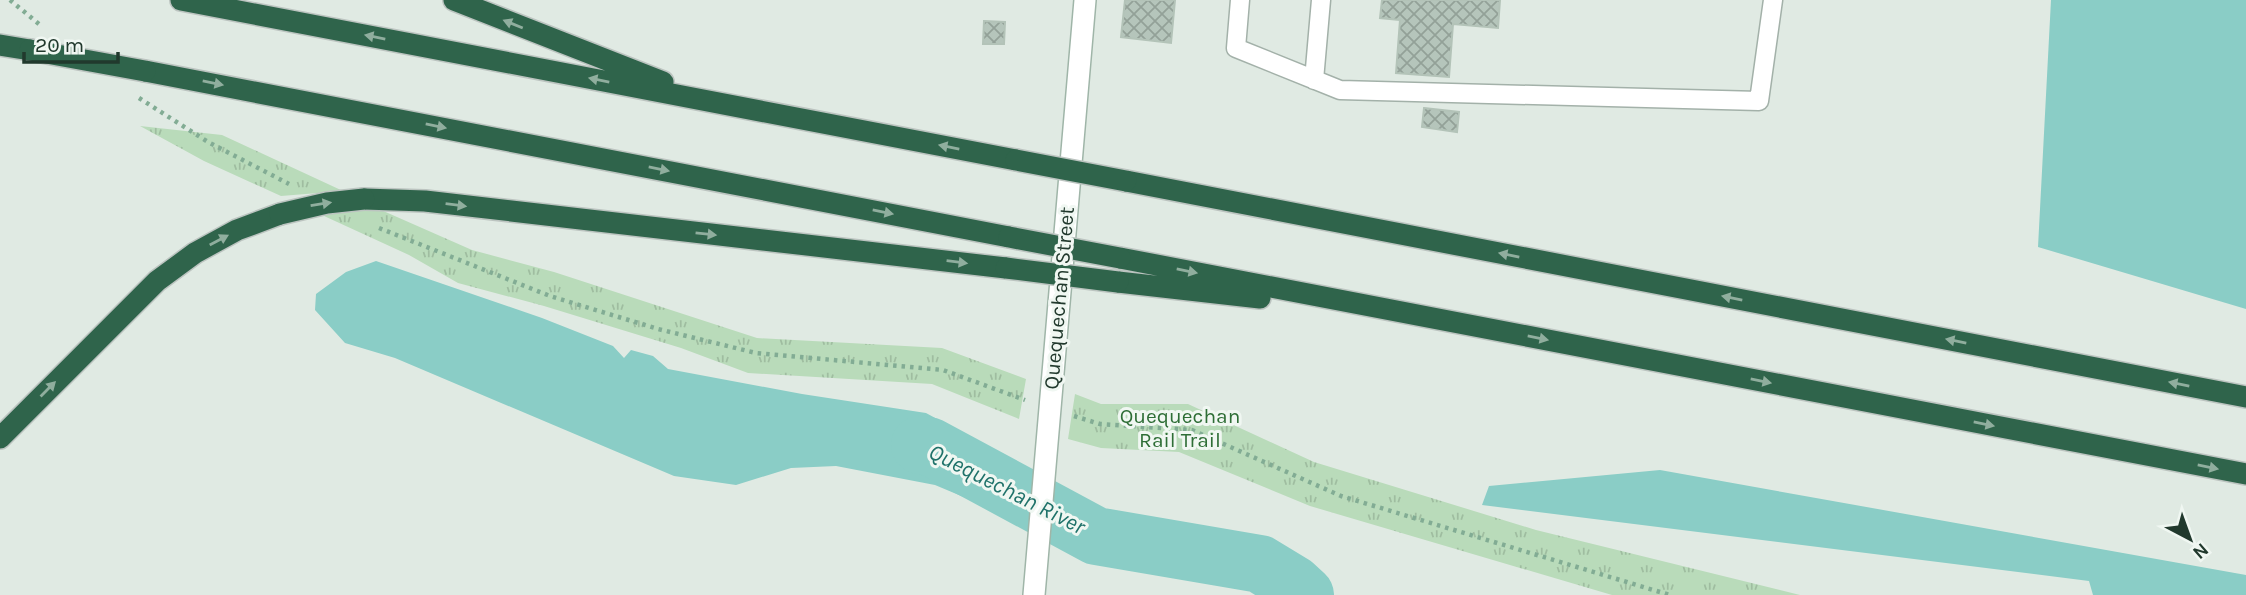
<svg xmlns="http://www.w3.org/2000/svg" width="2246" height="595" viewBox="0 0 2246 595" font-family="Karla,sans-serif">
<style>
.grass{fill:url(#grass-tufts)}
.water{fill:#8acdc6}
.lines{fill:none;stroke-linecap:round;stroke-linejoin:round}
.river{stroke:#8acdc6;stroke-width:58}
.building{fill:url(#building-cross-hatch);stroke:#b3c3b8;stroke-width:2}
.lane-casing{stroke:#a3b1a9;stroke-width:21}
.secondary-casing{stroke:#9fb5a8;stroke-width:24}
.highway-casing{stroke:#bcc4c0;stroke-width:24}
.path{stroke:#82ac94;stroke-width:4.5;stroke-dasharray:3.5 5;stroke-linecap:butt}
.lane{stroke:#fff;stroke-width:18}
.secondary{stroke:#fff;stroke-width:21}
.highway{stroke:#2f644b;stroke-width:21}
.highway-bridge-casing{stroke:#bcc4c0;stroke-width:24;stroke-linecap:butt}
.highway-bridge{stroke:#2f644b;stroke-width:21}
.oneway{fill:#90ae9e}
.labels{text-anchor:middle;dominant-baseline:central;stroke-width:6;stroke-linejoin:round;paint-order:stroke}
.street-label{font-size:21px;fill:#21392d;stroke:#f0f7f2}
.park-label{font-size:21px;fill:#2e6e36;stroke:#f0f7f2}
.water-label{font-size:23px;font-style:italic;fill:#1f726a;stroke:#f0f7f2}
</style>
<defs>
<pattern id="grass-tufts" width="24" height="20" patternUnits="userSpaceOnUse" patternTransform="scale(1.75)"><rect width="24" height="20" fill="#b9dbba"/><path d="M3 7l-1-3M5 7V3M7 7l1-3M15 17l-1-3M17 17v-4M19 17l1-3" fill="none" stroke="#9fbda0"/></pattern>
<pattern id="building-cross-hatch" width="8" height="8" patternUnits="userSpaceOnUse" patternTransform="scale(1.75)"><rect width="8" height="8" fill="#b5c5bb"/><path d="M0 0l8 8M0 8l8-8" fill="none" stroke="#93a198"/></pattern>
</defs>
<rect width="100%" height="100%" fill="#e0eae3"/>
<!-- grass -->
<path class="grass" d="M140,126L222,135L343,191L281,196L204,161Z
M372,206L472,250L554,272L757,338L942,348L1026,379L1019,419L932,384L748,373L681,348L544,306L458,283L409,255L311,210Z
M1075,394L1101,404H1188L1314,462L1536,530L1800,595H1612L1310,506L1179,452L1101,448L1068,439Z"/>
<!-- water -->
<path class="water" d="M2051,0H2246V309L2038,247Z
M376,261L542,318L613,346L624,358L631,350L653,356L668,369L802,394L926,413L963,433L997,459L985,506L935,485L836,466L791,468L736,485L674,476L395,358L345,343L315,310L316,294L346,272Z
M1660,470L2246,575V595H2093L2089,581L1482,505L1489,486Z"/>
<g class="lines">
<!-- river -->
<path class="river" d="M920,445L929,446L1096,536L1260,564L1293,584L1305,595"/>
</g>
<!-- building -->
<path class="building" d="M1125,0H1175L1171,43L1121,37Z
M1382,0H1500L1498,28L1453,24L1449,77L1396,73L1400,20L1380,18Z
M984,21L1005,22L1004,44H983Z
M1424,108L1459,112L1457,132L1422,127Z"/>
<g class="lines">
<!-- lane casing -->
<g class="lane-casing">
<path id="lane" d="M1240,0L1236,48L1340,90L1759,101L1773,0
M1314,80L1321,0"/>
</g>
<!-- secondary casing -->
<g class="secondary-casing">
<path id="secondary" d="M1034,595L1085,0"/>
</g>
<!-- highway casing -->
<g class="highway-casing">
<path id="highway" d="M181,0L1016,160
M454,0L663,82
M0,45L30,50
M145,71L1009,237
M1126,181L2246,397
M364,199L425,201L1006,268
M1120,258L2246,474
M1118,282L1260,298
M0,438L157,281L195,253L237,230L280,214"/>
</g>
<!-- path -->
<path class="path" d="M10,0L39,24
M139,98L208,142L289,184
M379,228L550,296L658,329L756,353L943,370L1025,400
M1074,416L1100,424L1192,430L1341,496L1670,595"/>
<!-- lane -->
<use href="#lane" class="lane"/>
<!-- secondary -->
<use href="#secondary" class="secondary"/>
<!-- highway -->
<use href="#highway" class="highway"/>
<!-- highway-bridge casing -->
<g class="highway-bridge-casing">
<path id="highway-bridge" d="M30,50L145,71
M1016,160L1126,181
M280,214L327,203L364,199
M1009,237L1120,258
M1006,268L1118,282"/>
</g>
<!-- highway-bridge -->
<use href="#highway-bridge" class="highway-bridge"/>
</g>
<!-- one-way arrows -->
<defs><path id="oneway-solid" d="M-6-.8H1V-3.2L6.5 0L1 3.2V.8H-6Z" transform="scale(1.75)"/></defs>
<g class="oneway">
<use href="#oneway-solid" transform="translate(513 24) rotate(-158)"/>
<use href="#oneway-solid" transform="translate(375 37) rotate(-169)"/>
<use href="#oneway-solid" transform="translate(599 80) rotate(-169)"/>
<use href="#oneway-solid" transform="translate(213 83) rotate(11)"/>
<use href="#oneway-solid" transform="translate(436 126) rotate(11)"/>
<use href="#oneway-solid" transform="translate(949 147) rotate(-169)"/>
<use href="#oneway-solid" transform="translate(659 169) rotate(11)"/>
<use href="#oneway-solid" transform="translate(321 204) rotate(-9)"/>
<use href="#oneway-solid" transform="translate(456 205) rotate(7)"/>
<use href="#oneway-solid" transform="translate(883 212) rotate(11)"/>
<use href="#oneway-solid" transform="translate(706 234) rotate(6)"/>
<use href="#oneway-solid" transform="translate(219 240) rotate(-28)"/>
<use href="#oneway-solid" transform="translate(1509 255) rotate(-169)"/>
<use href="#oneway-solid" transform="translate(957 262) rotate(7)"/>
<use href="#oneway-solid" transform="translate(1187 271) rotate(11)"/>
<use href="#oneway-solid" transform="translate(1732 298) rotate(-169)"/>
<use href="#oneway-solid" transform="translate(1538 338) rotate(11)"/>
<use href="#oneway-solid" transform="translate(1956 341) rotate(-169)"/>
<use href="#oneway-solid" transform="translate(1761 381) rotate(11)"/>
<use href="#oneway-solid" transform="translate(2179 384) rotate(-169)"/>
<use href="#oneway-solid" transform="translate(48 389) rotate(-45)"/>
<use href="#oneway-solid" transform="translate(1984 424) rotate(11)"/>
<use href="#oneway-solid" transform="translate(2208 467) rotate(11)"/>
</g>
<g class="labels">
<!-- street labels -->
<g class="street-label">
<text transform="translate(1059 298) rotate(-85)">Quequechan Street</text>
</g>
<!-- park labels -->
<g class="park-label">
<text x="1180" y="416">Quequechan<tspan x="1180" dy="24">Rail Trail</tspan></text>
</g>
<!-- water labels -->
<g class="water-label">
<text transform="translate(1007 489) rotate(27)">Quequechan River</text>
</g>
</g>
<!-- north arrow -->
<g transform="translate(2190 539) rotate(139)" stroke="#f0f7f2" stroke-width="5" paint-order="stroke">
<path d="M0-5L12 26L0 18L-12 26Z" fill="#21392d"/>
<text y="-10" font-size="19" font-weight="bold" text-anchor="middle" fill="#21392d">N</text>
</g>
<!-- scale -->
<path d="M24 52v10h94v-10" fill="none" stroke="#21392d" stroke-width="3.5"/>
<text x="35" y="52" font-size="21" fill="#21392d" stroke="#f0f7f2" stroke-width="5" paint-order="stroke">20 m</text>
</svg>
